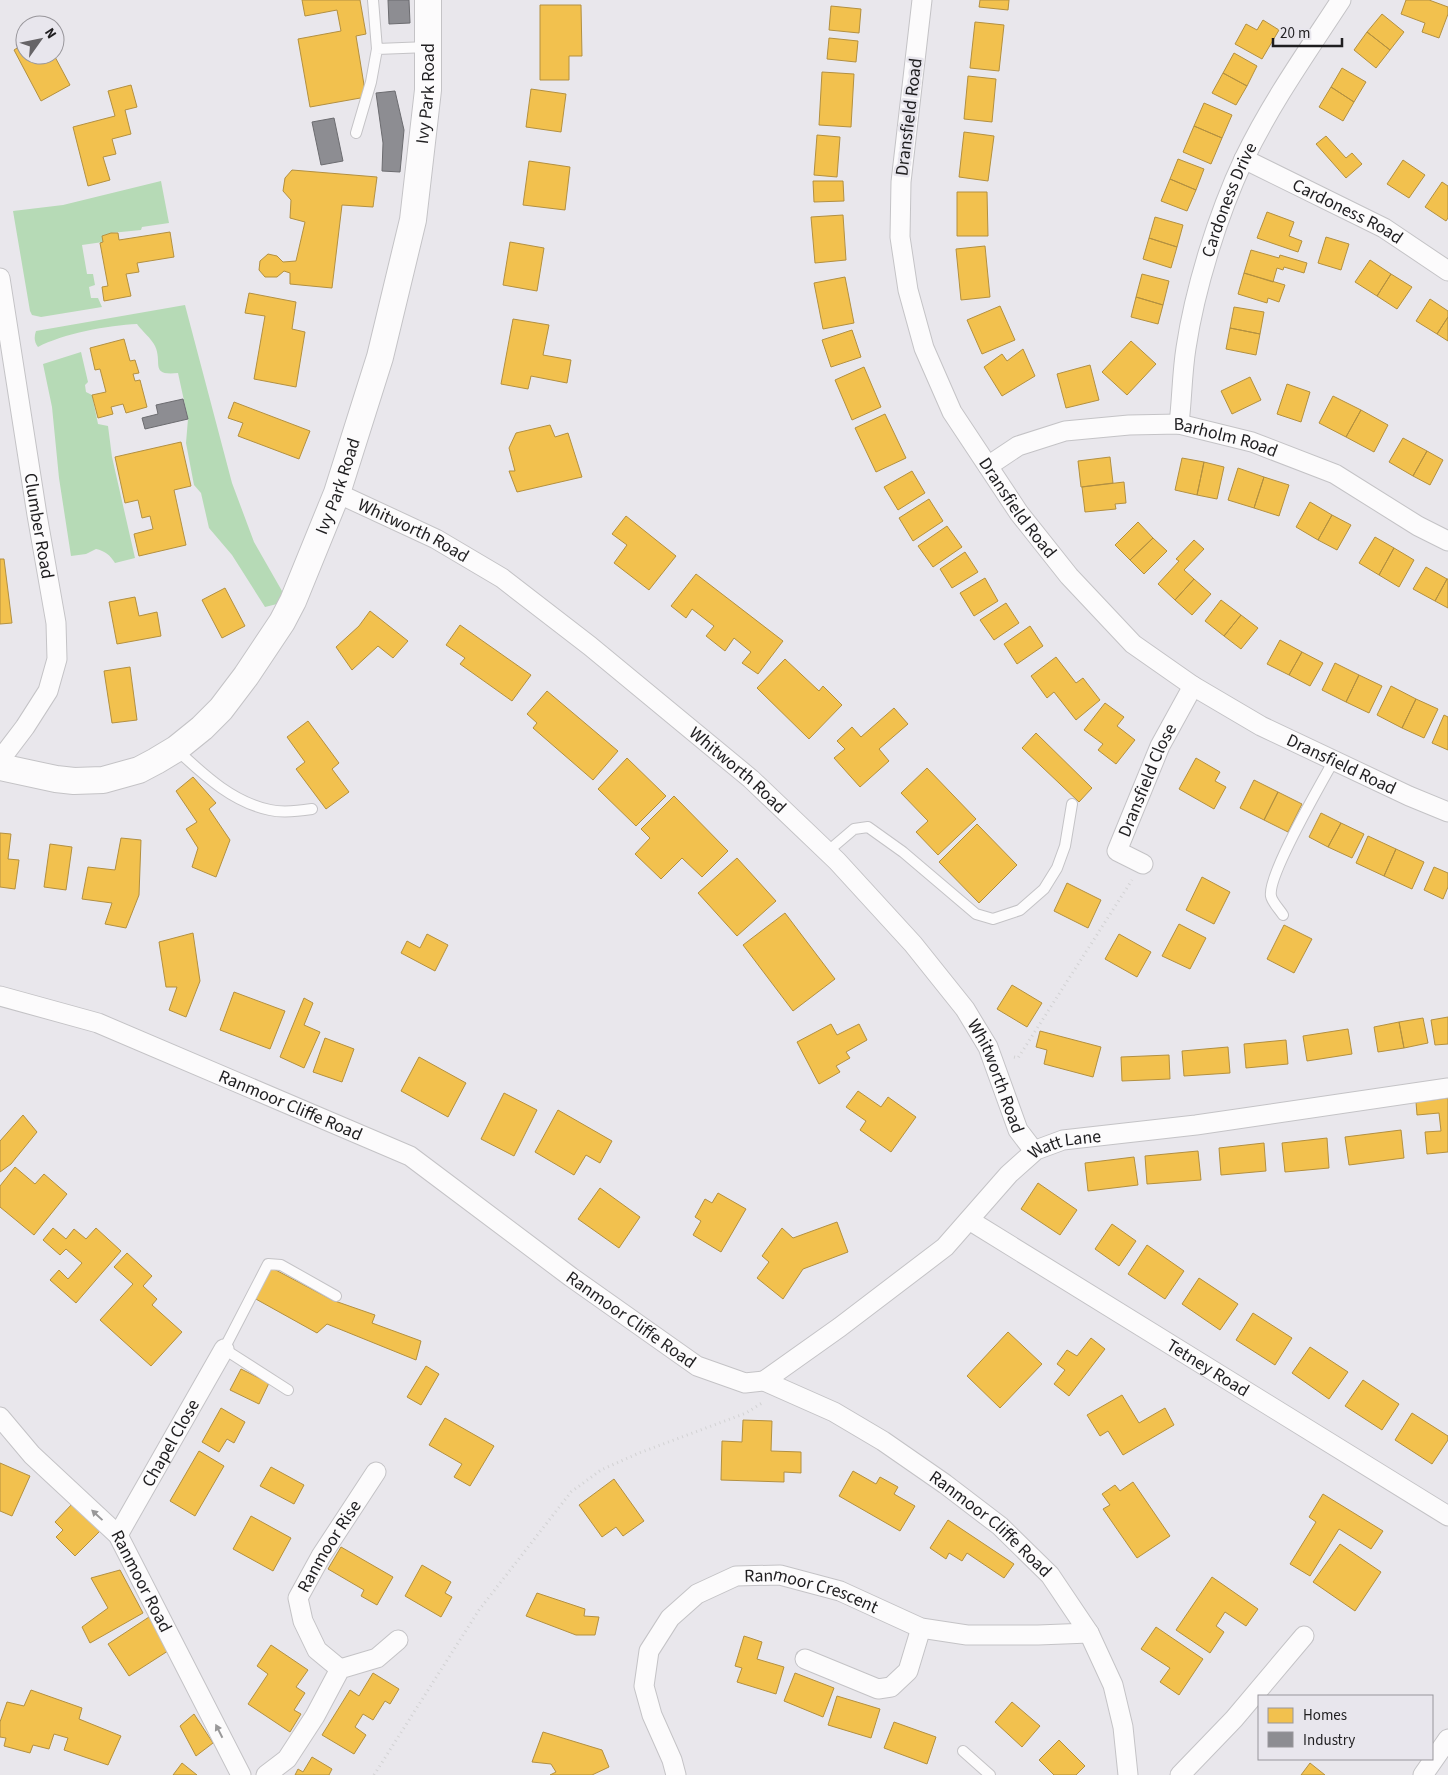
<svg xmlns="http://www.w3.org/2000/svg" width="1448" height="1775" viewBox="0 0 1448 1775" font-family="'Source Sans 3',sans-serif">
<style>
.green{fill:#b6dab6}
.homes{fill:#f2c14e;stroke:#b39040}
.industry{fill:#8d8d92;stroke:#6c6c70}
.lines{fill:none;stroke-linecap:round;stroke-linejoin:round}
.lane-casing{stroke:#c4c3c6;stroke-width:12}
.street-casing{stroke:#c4c3c6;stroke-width:21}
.secondary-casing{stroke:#c4c3c6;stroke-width:28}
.path{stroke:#d2d2d3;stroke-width:3;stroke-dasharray:1 4;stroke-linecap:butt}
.lane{stroke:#fcfbfc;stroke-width:10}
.street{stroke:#fcfbfc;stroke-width:19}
.secondary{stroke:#fcfbfc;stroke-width:26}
.oneway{fill:#999899}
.labels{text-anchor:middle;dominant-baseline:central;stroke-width:5;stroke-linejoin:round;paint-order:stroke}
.street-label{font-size:18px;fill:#1f1e20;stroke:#e8e6ed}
</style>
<rect width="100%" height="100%" fill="#e9e7ec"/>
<!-- green -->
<path class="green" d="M161,181L169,223L142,227L141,230L111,233L102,236L103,242L82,245L87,274H93L95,285L89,287L91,298H98L102,307L41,317L32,315L30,311L13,211L63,205Z
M185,305L232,483L254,542L282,591L284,598L277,604L265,607L232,555L209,528L201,493L194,485L186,443L188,419L178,373C149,376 163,363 155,346C151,338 142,331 137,324C109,325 62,334 38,347C34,342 34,337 36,331Z
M81,352L88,382L85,385L86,392L92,395L98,424L108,426L112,457L135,558L115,563C110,555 105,551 96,549L86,554L71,556L59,478L52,407L43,364Z"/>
<!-- homes -->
<path class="homes" d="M302,0H360L366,34L356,36L366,97L310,107L298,39L341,31L337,10L305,16Z
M980,0H1009L1008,10L979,7Z
M1406,0H1429L1448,7V14L1439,38L1422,32L1425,23L1401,14Z
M540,5H581L582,56H569V80H540Z
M831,6L861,9L859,33L829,30Z
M1382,14L1404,32L1390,50L1367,32Z
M1263,20L1279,30L1262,59L1235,44L1246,24L1257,30Z
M975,22L1004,25L999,71L970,68Z
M1367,32L1390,50L1376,68L1354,50Z
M829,38L858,41L856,62L827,59Z
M25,43V55H54L70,85L41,101L14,50Z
M1234,53L1257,66L1247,86L1223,73Z
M1342,68L1366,82L1354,102L1331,87Z
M822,72L854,74L851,127L819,125Z
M1223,73L1247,86L1236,105L1212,93Z
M968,76L996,79L992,122L964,119Z
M131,85L137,107L125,110L131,134L112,139L116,154L103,157L110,180L88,186L73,127L115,116L108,91Z
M1331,87L1354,102L1343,121L1319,107Z
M531,89L566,94L561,132L526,127Z
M1204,103L1232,115L1222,138L1194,126Z
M1194,126L1222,138L1211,164L1183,152Z
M964,132L994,136L988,181L959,177Z
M817,135L840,137L837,177L814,175Z
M1326,136L1346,158L1352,153L1362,164L1346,178L1316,144Z
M1178,159L1204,169L1196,190L1170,179Z
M1403,160L1425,175L1409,198L1387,184Z
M529,161L570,167L565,210L523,205Z
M292,170L377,177L373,207L342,205L332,288L290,284V273L284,271L277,277H265L259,270L260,261L268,254L277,256L283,262L296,261L305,222L290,218L291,200L283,191L285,178Z
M1170,179L1196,190L1187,211L1161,201Z
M813,181H843L844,201L814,202Z
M1442,182L1448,186V218L1446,221L1425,207Z
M957,192H987L988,236H957Z
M1267,212L1294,222L1289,236L1302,241L1298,252L1257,238Z
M843,215L846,260L815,263L811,217Z
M1155,217L1183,225L1177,247L1149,238Z
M170,232L174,257L137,263L139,272L126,274L131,296L104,301L102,287L108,286L100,243L103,242L102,236L111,233H118L119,240Z
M1326,237L1349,244L1341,270L1318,263Z
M1149,238L1177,247L1171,268L1143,259Z
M510,242L544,248L537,291L503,285Z
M985,246L990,297L961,300L956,249Z
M1251,250L1279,258L1280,255L1307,263L1304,273L1284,267L1283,270L1277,268L1273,282L1244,273Z
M1370,260L1391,274L1377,296L1355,282Z
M1244,273L1285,285L1279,302L1268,298L1267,303L1238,294Z
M1142,274L1169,281L1163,305L1136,297Z
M1391,274L1412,287L1397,309L1377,296Z
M845,277L854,323L823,329L814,283Z
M249,293L296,302L292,329L305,332L296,387L254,379L265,316L245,313Z
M1136,297L1163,305L1158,324L1131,317Z
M1430,299L1448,311V317L1437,334L1416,321Z
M1000,306L1015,340L982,354L967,320Z
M1234,307L1264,312L1260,334L1230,328Z
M1448,317V341L1437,334Z
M513,319L549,325L543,355L571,360L567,383L531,376L528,389L501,384Z
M1230,328L1260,334L1256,355L1226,349Z
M852,330L861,357L831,367L822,340Z
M124,339L130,361L135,360L139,373L133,374L135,381L140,380L147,407L126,413L123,404L111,407L113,414L98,418L92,395L106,392L100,369L95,370L90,348Z
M1131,341L1156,364L1127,395L1102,372Z
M1023,349L1035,376L1002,396L984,367L1002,354L1007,361Z
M1090,365L1099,400L1066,408L1057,374Z
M864,367L881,407L852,420L835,380Z
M1250,377L1261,400L1232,414L1221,391Z
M1287,384L1310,392L1301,422L1277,414Z
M1333,396L1361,410L1346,437L1319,423Z
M234,402L310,431L299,459L238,436L243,423L228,418Z
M1361,410L1388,425L1374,452L1346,437Z
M885,414L906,458L876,472L855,428Z
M550,425L555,437L568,433L582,477L517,492L509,471H515L509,448L516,433Z
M1403,438L1427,451L1413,476L1389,462Z
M181,442L191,486L174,490L186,545L139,556L134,534L153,529L150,516L142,518L138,500L125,503L115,457Z
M1427,451L1443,460L1430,485L1413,476Z
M1110,457L1113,483L1081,487L1078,461Z
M1182,458L1204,462L1197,495L1175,490Z
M1204,462L1224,467L1217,499L1197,495Z
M1238,468L1264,477L1254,508L1228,500Z
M912,471L925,493L898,510L884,487Z
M1264,477L1289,485L1279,516L1254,508Z
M1124,482L1126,503L1115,504L1116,509L1085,512L1082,487Z
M929,499L943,521L913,541L899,518Z
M1310,502L1332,515L1318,540L1296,527Z
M1332,515L1351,525L1337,550L1318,540Z
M626,516L676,556L649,590L614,563L627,545L612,534Z
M1138,522L1153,538L1130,560L1115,545Z
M947,526L962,547L933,567L918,546Z
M1375,537L1394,548L1379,575L1359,563Z
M1153,538L1167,551L1144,574L1130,560Z
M1194,540L1204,549L1184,570L1194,579L1175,600L1158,584L1179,561L1176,559Z
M1394,548L1414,560L1399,587L1379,575Z
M965,552L978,572L952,588L940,569Z
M0,559H4L12,623L0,624Z
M1426,567L1447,579L1435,601L1413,589Z
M696,574L783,641L758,674L742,663L751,652L734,638L725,651L706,636L714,626L692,609L686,618L671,606Z
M985,578L998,601L974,616L960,593Z
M1194,579L1211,594L1192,615L1175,600Z
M1447,579H1448V608L1435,601Z
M225,588L245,626L222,638L202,600Z
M135,597L139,616L157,612L161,636L117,644L109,602Z
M1221,600L1241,615L1224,636L1205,621Z
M1006,603L1019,623L994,640L980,620Z
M370,611L408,641L393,658L378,646L352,670L336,647L359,626Z
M1241,615L1258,628L1241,649L1224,636Z
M460,625L531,675L512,701L460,664L465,658L446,645Z
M1030,626L1043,646L1017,664L1004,644Z
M1280,640L1302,652L1289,675L1267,664Z
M1302,652L1323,663L1310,686L1289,675Z
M1056,657L1076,683L1083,678L1100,700L1076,720L1054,692L1047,698L1031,676Z
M785,659L819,691L823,686L842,705L809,739L757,688Z
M1335,663L1359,675L1346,702L1322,690Z
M130,667L137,720L112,723L104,671Z
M1359,675L1382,686L1369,713L1346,702Z
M1391,686L1416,699L1402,728L1377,715Z
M547,691L618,751L593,780L533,728L537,723L527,714Z
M1416,699L1438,709L1424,738L1402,728Z
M1105,703L1124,717L1117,726L1135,740L1116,764L1098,750L1103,744L1084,730Z
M894,708L908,724L879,749L889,761L860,787L834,758L845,749L837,741L852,727L861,737Z
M1444,715L1448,717V750L1432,743Z
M308,721L339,763L332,769L349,792L326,809L296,769L305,762L287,737Z
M1036,733L1092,788L1079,802L1022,748Z
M627,758L666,796L636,826L598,789Z
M1196,758L1220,772L1215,781L1226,787L1214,809L1179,789Z
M927,768L976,819L938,855L916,832L928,821L901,793Z
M193,777L216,803L209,809L230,840L216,877L192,867L198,848L186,829L197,822L176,791Z
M1254,780L1278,792L1264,820L1240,808Z
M1278,792L1302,804L1288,832L1264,820Z
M674,796L728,851L702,877L682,858L661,879L635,854L650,838L641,829Z
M1321,813L1341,823L1328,847L1309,837Z
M1341,823L1364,834L1352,858L1328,847Z
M977,824L1017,865L979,903L939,862Z
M0,833L11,834L8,859L19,860L15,889L0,887Z
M1368,836L1396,849L1384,876L1356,863Z
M121,838L141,840L139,895L126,928L105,924L112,903L82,899L88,867L115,870Z
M50,844L72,847L66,890L44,887Z
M1396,849L1424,862L1412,889L1384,876Z
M737,858L776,901L737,936L698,893Z
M1434,867L1448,873V887L1443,899L1424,890Z
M1202,877L1230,892L1214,924L1186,910Z
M1067,883L1101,900L1088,928L1054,911Z
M785,913L835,979L793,1011L743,945Z
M1179,924L1206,938L1190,969L1162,956Z
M1284,925L1312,939L1294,973L1267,959Z
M193,933L200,981L186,1017L169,1010L177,987H166L159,942Z
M427,934L448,945L435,971L401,953L407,941L420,948Z
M1119,934L1151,952L1137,977L1105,959Z
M1012,985L1042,1003L1027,1027L997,1009Z
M234,992L285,1011L270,1049L220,1030Z
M304,998L313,1003L304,1025L320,1032L304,1068L280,1057Z
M1448,1017V1044L1435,1045L1431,1020Z
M1423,1018L1428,1043L1404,1048L1399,1022Z
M1399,1022L1404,1048L1378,1052L1374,1027Z
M831,1024L837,1035L859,1024L867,1040L846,1052L850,1058L836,1066L840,1072L819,1084L797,1042Z
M1348,1029L1352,1054L1307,1061L1303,1036Z
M1040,1031L1101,1047L1093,1077L1044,1064L1047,1050L1036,1047Z
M325,1038L354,1049L342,1082L313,1072Z
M1286,1040L1288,1064L1246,1068L1244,1044Z
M1228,1047L1230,1073L1184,1076L1182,1051Z
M1169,1055L1170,1079L1122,1081L1121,1057Z
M419,1057L466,1083L448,1117L401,1091Z
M858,1091L881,1107L888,1097L916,1117L891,1152L860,1130L866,1121L846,1107Z
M504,1093L537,1110L514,1156L481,1139Z
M1448,1098V1152L1427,1154L1425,1132L1441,1131L1439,1113L1417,1115L1416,1102Z
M558,1110L612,1141L600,1163L586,1155L574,1175L535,1152Z
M23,1115L37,1132L11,1164L0,1172V1141Z
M1401,1130L1404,1158L1349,1165L1345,1137Z
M1327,1138L1329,1168L1285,1172L1282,1143Z
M1264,1143L1266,1171L1221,1175L1219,1148Z
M1198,1151L1201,1180L1147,1184L1145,1156Z
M1134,1157L1138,1185L1088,1191L1085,1163Z
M15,1167L35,1184L44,1174L67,1194L34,1235L0,1207V1186Z
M1038,1183L1077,1210L1060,1235L1021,1209Z
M600,1188L640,1217L619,1248L578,1219Z
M718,1193L746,1209L721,1252L693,1235L701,1221L695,1217L705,1199L712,1203Z
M837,1222L848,1252L803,1269L783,1299L757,1278L769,1262L762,1256L782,1228L793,1238Z
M1112,1224L1136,1241L1119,1266L1095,1249Z
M53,1228L66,1239L74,1229L86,1239L96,1228L121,1251L76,1303L50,1280L59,1270L68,1279L82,1263L66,1249L60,1255L43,1240Z
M1147,1245L1184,1271L1165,1299L1128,1274Z
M127,1253L152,1276L143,1286L157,1299L152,1305L182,1332L151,1366L100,1320L133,1284L114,1267Z
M272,1268L332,1300L375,1315L372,1323L421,1341L416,1360L327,1324L317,1333L254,1298Z
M1199,1278L1238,1304L1220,1330L1182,1304Z
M1253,1313L1292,1338L1275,1365L1236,1340Z
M1008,1332L1042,1364L1000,1408L967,1376Z
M1091,1338L1105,1349L1069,1396L1054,1384L1065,1370L1057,1364L1067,1350L1077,1356Z
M1310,1347L1348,1372L1329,1399L1292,1373Z
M426,1366L439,1374L421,1405L407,1397Z
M241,1369L269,1383L259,1404L230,1390Z
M1363,1380L1399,1404L1382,1430L1345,1406Z
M1122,1395L1139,1423L1165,1408L1174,1425L1123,1455L1108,1431L1100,1436L1087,1415Z
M221,1408L245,1422L234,1443L227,1439L219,1452L202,1442Z
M1412,1413L1448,1436V1440L1432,1464L1395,1440Z
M445,1418L494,1446L470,1486L454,1477L462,1464L429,1445Z
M743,1420L772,1421L771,1451L801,1452V1473L784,1472V1482L721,1480L722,1441L742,1442Z
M199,1451L224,1466L195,1516L170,1501Z
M0,1463L30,1476L12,1516L0,1511Z
M271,1467L304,1485L294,1504L260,1486Z
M853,1471L876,1484L880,1477L898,1487L894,1494L915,1506L900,1531L839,1496Z
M614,1479L644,1521L623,1536L616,1527L602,1537L579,1505Z
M1133,1482L1170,1536L1137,1558L1103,1509L1110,1505L1102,1494L1115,1485L1120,1491Z
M1323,1494L1383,1531L1371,1549L1339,1529L1310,1576L1290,1564L1316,1522L1309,1517Z
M73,1503L101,1530L75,1556L56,1537L63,1530L55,1522Z
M251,1516L291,1538L273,1571L233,1549Z
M948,1520L1014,1564L1004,1578L967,1553L962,1561L949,1553L946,1559L930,1548Z
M1340,1544L1381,1572L1355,1611L1313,1582Z
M341,1547L393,1577L377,1605L361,1596L364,1590L328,1569Z
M422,1565L451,1582L445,1593L452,1597L441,1617L405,1596Z
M120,1570L143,1613L90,1643L82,1627L108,1608L91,1578Z
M1212,1577L1258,1609L1246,1626L1225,1612L1216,1626L1224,1632L1210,1653L1176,1630Z
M537,1593L585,1609L584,1616L599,1617L595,1635H576L526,1616Z
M149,1617L171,1649L129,1676L108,1644Z
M1156,1627L1203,1659L1179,1695L1160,1682L1170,1668L1141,1649Z
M744,1636L762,1642L757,1659L784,1667L776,1694L737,1682L742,1668L735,1666Z
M271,1645L308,1670L296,1687L305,1693L294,1710L301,1714L290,1732L248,1704L268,1674L257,1666Z
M373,1673L399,1689L390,1704L385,1701L373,1720L363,1714L355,1727L366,1735L354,1754L322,1735L350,1690L359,1696Z
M795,1673L834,1688L823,1717L784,1701Z
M31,1690L82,1708L79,1719L121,1736L108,1765L64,1750L68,1738L54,1734L49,1749L33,1745L30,1753L4,1746L6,1738L0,1737V1722L7,1702L24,1706Z
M837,1696L880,1709L871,1738L828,1725Z
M1012,1702L1040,1726L1022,1747L995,1722Z
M194,1714L213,1743L196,1756L180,1726Z
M894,1722L936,1737L927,1764L884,1748Z
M543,1732L602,1750L609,1767L592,1775H550L556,1772L551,1764L532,1762Z
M1059,1740L1085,1766L1076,1775H1054L1039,1760Z
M312,1757L332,1769L329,1775H295L298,1769L303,1772Z
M182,1763L197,1775H173Z
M1310,1763L1325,1775H1301Z"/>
<!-- industry -->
<path class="industry" d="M388,0H409L410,23L389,24Z
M395,91L404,130L400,172L382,171L383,143L376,93Z
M334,118L343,161L321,165L312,122Z
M183,399L188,419L145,429L142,418L158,414L156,405Z"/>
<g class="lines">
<!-- lane casing -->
<g class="lane-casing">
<path id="lane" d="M377,49L428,47
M356,133L371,82L377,49L373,0
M177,750C204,775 232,802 270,810C283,813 299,811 312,809
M827,852L854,829L868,827L903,852L976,914L993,919L1020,910L1044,889L1057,868L1065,846L1072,804
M1283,915C1280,910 1272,902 1271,896C1267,876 1322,782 1334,760
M288,1390L224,1349L268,1264L281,1265L336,1296
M963,1751L990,1775"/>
</g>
<!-- street casing -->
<g class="street-casing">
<g id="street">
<path id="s1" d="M922,0L901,182L900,237L908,290L924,348L952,412L1019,513L1069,576L1133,644L1193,686L1261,726L1409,796L1448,812"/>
<path id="s2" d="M1244,159L1384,228L1448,271"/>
<path id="s3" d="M0,278L37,515L56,623L57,659L48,691L25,727L0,760"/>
<path id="s4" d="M1179,424C1182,399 1182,373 1186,348C1195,288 1218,214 1244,159C1271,103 1307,52 1341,0"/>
<path id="s5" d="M988,466L1018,446L1065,431L1129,425L1179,424L1252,442L1335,474L1418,526L1448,541"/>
<path id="s6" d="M337,493L436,539L502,578L590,646L751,779L837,861L913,944L965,1009L988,1047L1018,1130L1034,1151"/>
<path id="s7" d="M1143,864L1117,851L1160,746L1193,686"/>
<path id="s8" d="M0,996L98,1023L410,1156L571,1277L697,1366L745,1383L764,1381L834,1412L883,1441L945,1484L1000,1526L1050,1575L1089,1633L1113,1685L1123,1727L1128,1775"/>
<path id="s9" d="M969,1220L1448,1516"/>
<path id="s10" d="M764,1381L840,1327L945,1247L1009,1174L1036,1150L1063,1140L1196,1125L1448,1088"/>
<path id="s11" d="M0,1417L32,1455L118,1535L241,1775"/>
<path id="s12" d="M118,1535L224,1349"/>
<path d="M805,1659L878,1689L891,1687L908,1671L921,1628"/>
<path id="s13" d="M340,1669L317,1650L303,1621L298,1598L321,1556L376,1472"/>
<path d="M266,1775L287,1759L315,1716L340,1669L377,1658L398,1640"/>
<path id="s14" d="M676,1775L672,1760L652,1715L644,1686L649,1651L670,1618L697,1594L736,1576L780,1575L840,1591L921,1628L967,1635H1038L1089,1633"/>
<path d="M1180,1775L1234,1719L1304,1636"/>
<path d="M1423,1775L1448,1739"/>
</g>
</g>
<!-- secondary casing -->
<g class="secondary-casing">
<g id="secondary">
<path id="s15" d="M0,767L56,779L74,781L103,780L139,770L156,761L176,749L202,728L221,709L246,676L282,622L293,601L337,493L380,357L413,220L428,90V0"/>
</g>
</g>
<!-- path -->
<path class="path" d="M1014,1057L1018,1058L1132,880
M374,1775L479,1610L571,1492L601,1470L639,1453L746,1413L762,1403"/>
<!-- lane -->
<use href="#lane" class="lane"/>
<!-- street -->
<use href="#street" class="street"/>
<!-- secondary -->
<use href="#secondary" class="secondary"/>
</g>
<!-- one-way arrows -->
<defs><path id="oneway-solid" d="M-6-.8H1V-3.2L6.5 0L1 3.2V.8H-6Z" transform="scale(1.25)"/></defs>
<g class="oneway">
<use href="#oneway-solid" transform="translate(97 1515) rotate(-137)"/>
<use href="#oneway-solid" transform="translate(219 1731) rotate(-117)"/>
</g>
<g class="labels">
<!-- street labels -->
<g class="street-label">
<text stroke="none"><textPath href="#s15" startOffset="902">Ivy Park Road</textPath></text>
<text transform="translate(909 117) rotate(-83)">Dransfield Road</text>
<text stroke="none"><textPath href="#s4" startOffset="231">Cardoness Drive</textPath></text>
<text stroke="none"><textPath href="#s2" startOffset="116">Cardoness Road</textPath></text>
<text stroke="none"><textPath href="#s5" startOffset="248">Barholm Road</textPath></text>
<text stroke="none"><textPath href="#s15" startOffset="498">Ivy Park Road</textPath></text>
<text stroke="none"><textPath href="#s1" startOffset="538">Dransfield Road</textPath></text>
<text stroke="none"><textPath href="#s3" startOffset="251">Clumber Road</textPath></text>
<text stroke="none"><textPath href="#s6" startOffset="85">Whitworth Road</textPath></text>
<text stroke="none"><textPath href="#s1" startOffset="958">Dransfield Road</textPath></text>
<text stroke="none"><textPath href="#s6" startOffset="490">Whitworth Road</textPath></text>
<text stroke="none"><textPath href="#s7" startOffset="106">Dransfield Close</textPath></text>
<text stroke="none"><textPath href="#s6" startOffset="895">Whitworth Road</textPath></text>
<text stroke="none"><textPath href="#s8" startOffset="311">Ranmoor Cliffe Road</textPath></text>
<text stroke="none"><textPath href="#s10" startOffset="388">Watt Lane</textPath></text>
<text stroke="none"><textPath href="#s8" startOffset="716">Ranmoor Cliffe Road</textPath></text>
<text stroke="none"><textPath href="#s9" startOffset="281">Tetney Road</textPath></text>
<text stroke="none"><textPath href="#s12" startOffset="106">Chapel Close</textPath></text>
<text stroke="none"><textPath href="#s8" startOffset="1136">Ranmoor Cliffe Road</textPath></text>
<text stroke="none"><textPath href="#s13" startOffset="146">Ranmoor Rise</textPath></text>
<text stroke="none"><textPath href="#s11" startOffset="219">Ranmoor Road</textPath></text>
<text stroke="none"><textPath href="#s14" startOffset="326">Ranmoor Crescent</textPath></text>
</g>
</g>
<!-- legend -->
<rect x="1258" y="1695" width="175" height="65" fill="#e8e6ed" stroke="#98969b"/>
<rect x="1268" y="1708" width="25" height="15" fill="#f2c14e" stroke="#98969b"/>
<text x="1303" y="1720" font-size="15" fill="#1f1e20">Homes</text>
<rect x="1268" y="1732" width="25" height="15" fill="#8d8d92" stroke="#98969b"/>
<text x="1303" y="1745" font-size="15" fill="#1f1e20">Industry</text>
<!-- north arrow -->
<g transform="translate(40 40) rotate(57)"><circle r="24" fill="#e8e6ed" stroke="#98969b"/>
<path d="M0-4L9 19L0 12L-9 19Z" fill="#666467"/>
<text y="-8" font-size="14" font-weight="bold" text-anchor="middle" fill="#1f1e20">N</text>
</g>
<!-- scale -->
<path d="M1273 38v8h69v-8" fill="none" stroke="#1f1e20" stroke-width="2.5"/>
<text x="1280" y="38" font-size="15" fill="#1f1e20" stroke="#e8e6ed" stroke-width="4" paint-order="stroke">20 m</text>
</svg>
